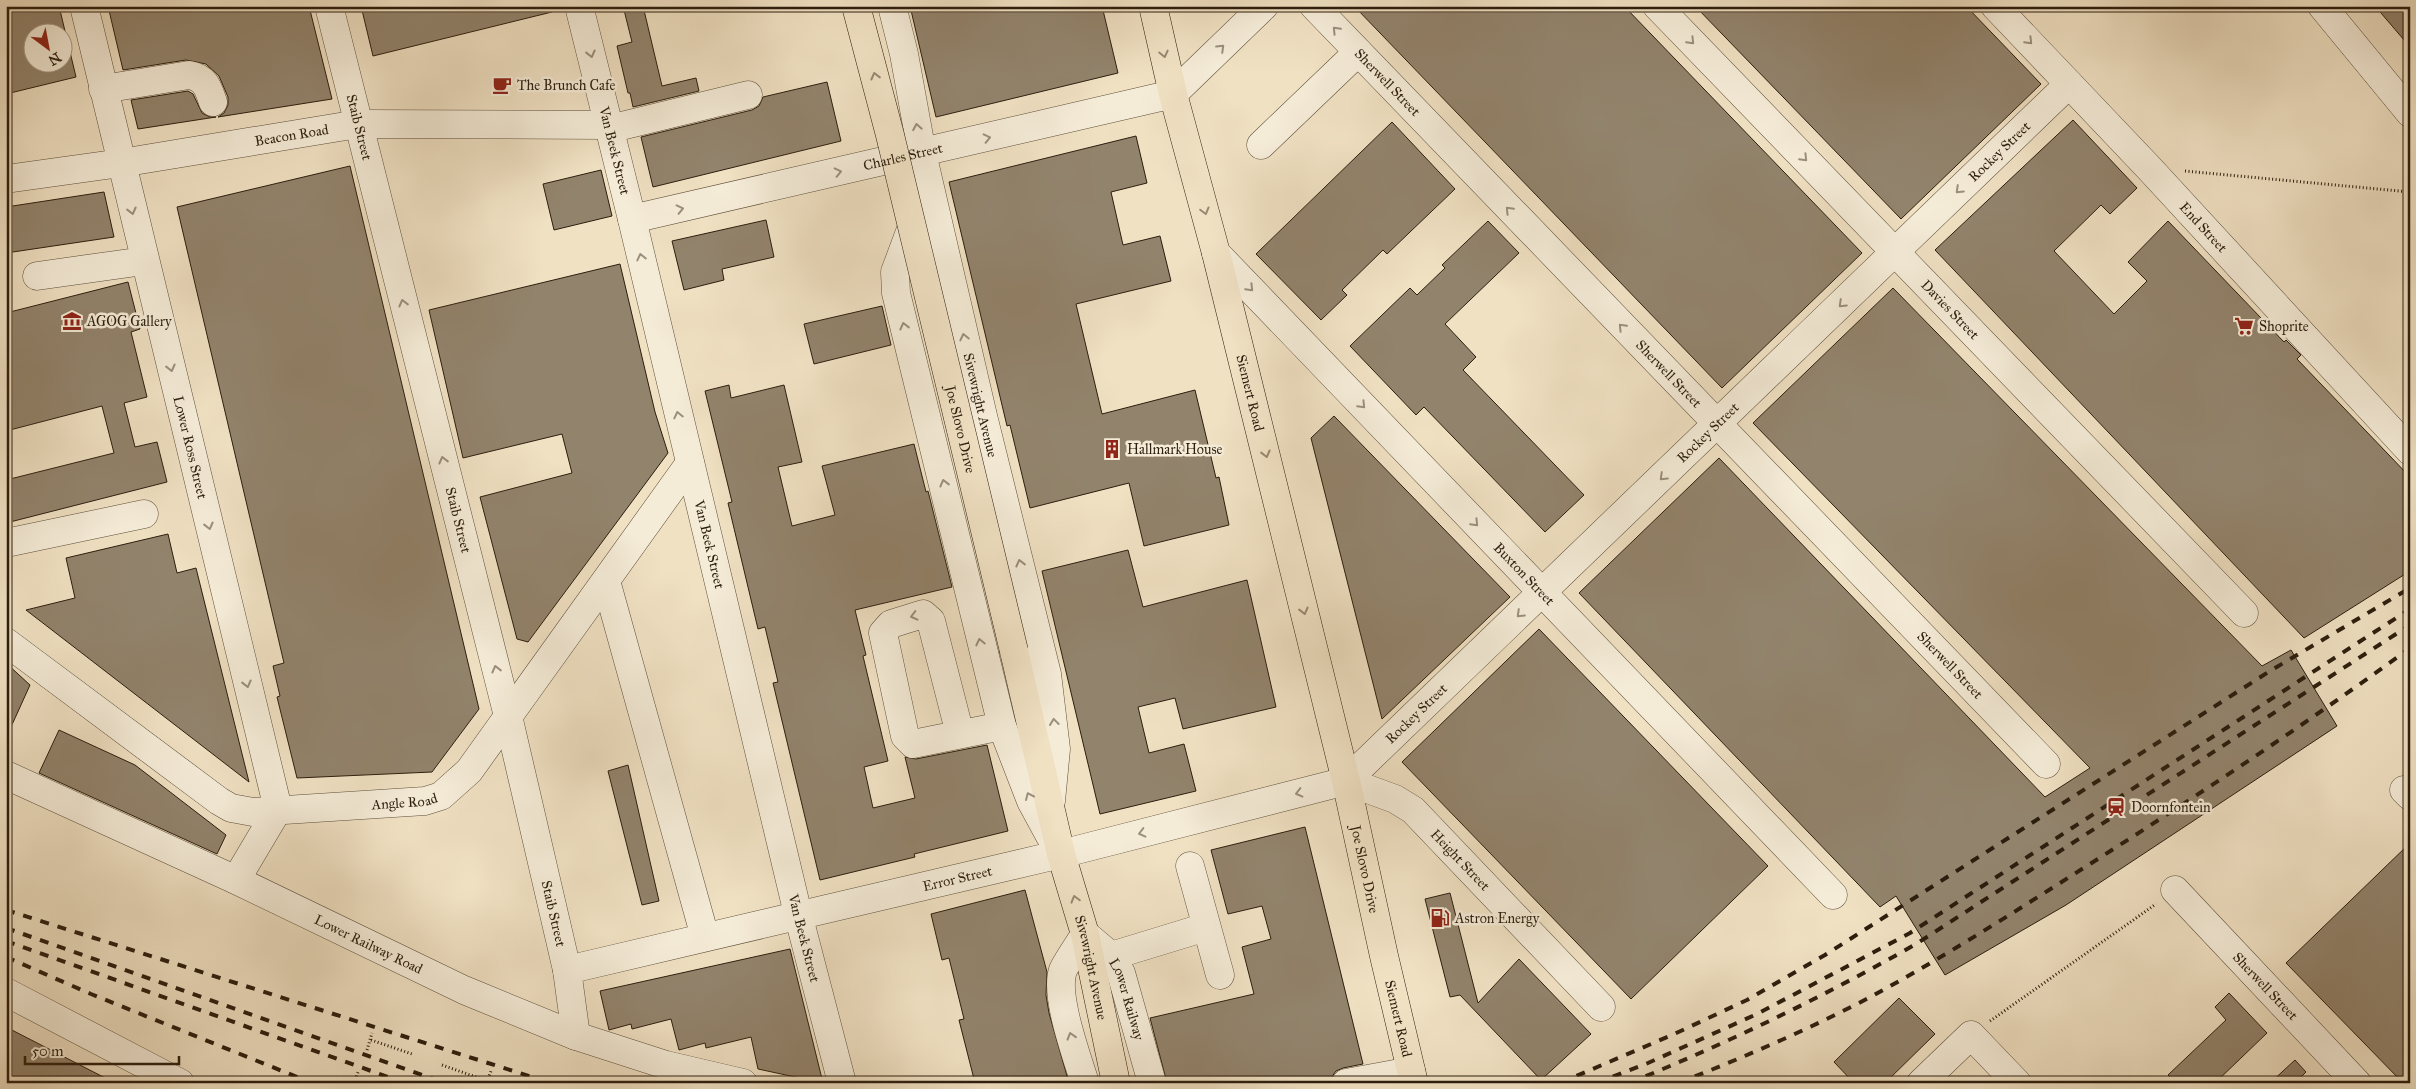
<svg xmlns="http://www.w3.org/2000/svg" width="2416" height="1089" viewBox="0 0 2416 1089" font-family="'IM FELL Great Primer',serif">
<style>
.building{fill:#92836c;stroke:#2c1e0e;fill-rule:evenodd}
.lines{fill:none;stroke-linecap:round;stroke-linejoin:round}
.minor-casing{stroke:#5d4f3b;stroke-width:29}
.major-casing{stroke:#2c1e0e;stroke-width:29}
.path{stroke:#2c1e0e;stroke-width:3;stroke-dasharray:1 2.5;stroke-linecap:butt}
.minor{stroke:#f5ecd8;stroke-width:28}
.major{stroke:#f0e1c3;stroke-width:28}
.rail{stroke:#2c1e0e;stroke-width:4;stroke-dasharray:9 9;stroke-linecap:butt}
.major-bridge-casing{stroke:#2c1e0e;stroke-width:29;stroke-linecap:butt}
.major-bridge{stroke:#f0e1c3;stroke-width:28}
.oneway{stroke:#9b8f7d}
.oneway2{stroke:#988972}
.labels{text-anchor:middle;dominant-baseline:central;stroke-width:5;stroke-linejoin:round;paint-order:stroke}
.street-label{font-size:14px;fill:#2c1e0e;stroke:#f5ecd8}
.poi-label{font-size:14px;fill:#2c1e0e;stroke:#f5ecd8;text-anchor:start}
</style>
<rect width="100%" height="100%" fill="#f0e1c3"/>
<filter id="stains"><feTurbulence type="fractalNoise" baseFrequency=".004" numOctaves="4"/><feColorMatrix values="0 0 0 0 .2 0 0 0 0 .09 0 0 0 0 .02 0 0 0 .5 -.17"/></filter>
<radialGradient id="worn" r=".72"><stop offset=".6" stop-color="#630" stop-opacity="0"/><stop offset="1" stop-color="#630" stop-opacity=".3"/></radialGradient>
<!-- building -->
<path class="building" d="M6,6H59L76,77L6,94ZM32,32H62V62H32Z
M108,6H309L332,99L218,117L224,113L228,105V97L219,76L206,64L186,60L123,70Z
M361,6H551L552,12L373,56Z
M623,6H643L662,86L696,78L699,91L633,107L630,93H628L617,46L632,42Z
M910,6H1102L1118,73L936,117Z
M1354,6H1624L1862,253L1722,388Z
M1695,6H1966L2041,84L1901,219Z
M2375,6H2410V47Z
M827,82L841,141L653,187L641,137L752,110L759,106L763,97Z
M188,91L193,94L202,113L210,117H216L138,129L131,100Z
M2073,120L2137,188L2110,214L2101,205L2054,251L2114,314L2147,281L2128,262L2168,221L2284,342L2286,340L2301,355L2297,359L2410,477V571L2304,638L1935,250Z
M1392,122L1455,189L1387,254L1383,250L1342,290L1347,295L1321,320L1256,254Z
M1136,136L1147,183L1111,192L1123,245L1160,236L1171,281L1076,304L1102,414L1195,390L1216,478L1219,477L1229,525L1144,546L1129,483L1030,508L1010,425L1007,426L949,182Z
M350,166L479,709L432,772L297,778L277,697L280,696L273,666L284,663L177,207Z
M601,170L612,216L554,230L543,184Z
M104,192L114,237L6,253V207Z
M766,220L774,257L722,269L724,280L684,290L672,241Z
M1488,221L1519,253L1445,324L1476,357L1463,370L1584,495L1545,532L1424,407L1416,415L1350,346L1410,288L1417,295L1445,268L1442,265Z
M620,264L655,412L668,453L528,642L517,639L480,497L572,473L562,434L463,458L429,310Z
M128,282L140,329L131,332L147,397L124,403L135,447L157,442L167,482L6,523V480L114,453L102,406L6,431V313Z
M1893,288L2262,666L2291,650L2337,726L2066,905L1945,975L1896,896L1880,907L1579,593L1719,458L2045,797L2090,768L1753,423Z
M882,306L891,345L814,364L804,324Z
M729,385L731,398L784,385L802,462L778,467L792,526L835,515L822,466L914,444L926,492L928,491L952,587L855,610L866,655L863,656L888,761L864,767L873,808L915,798L905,757L916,759L987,745L1008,831L914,854L915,857L820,880L773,683L778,682L765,627L758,629L728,503L732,502L705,391Z
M1334,416L1510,597L1382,719L1311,438Z
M168,534L177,573L196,568L249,782L26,610L75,598L66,558Z
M1128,550L1143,607L1247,580L1276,707L1183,729L1175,698L1138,707L1149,753L1184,744L1196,791L1100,814L1042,571Z
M1539,629L1768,866L1631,999L1402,762Z
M6,663L30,685L6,738Z
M59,730L135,765L226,835L217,854L39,773Z
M628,765L659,901L642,905L608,771Z
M1305,827L1363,1064L1343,1068L1336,1071L1331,1078L1301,1083H1167L1150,1018L1254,994L1242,947L1271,939L1262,906L1228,914L1211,850Z
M2410,843V1083H2403L2286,963Z
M1025,890L1047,972L1046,995L1049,1013L1069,1083H975L959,1020L964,1019L949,958L942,960L931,914Z
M1450,893L1478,1003L1519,959L1591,1034L1541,1080L1460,995L1450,997L1425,899Z
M790,949L823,1083L758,1069L751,1037L706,1048L705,1043L679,1050L671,1019L632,1029L631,1024L609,1030L600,991Z
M2229,993L2267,1033L2215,1083H2176L2168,1075L2226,1020L2215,1007Z
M1899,998L1935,1034L1885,1083H1854L1834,1062Z
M6,1027L115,1083H6Z
M2295,1060L2306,1072L2295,1083H2270Z"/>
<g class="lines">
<!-- minor casing -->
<g class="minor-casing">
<g id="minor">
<path id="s1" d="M84,6L278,809L236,880"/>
<path id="s2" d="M329,6L508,716L567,970L576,1036"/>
<path id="s3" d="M579,6L632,219L798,914L842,1083"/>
<path id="s4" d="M892,6L904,54L922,153L983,416L1047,674L1056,749L1051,801"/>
<path id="s5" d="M1314,6L2046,764"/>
<path id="s6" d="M1657,6L2244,613"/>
<path id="s7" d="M1995,6L2149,168L2410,451"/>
<path d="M2322,6L2410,113"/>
<path d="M103,89L189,75C206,78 208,88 213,102"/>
<path d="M609,129L748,95"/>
<path d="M1261,145L1358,52"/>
<path id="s8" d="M6,179L121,163L358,124L608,125"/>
<path d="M917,213L895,272L896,293L1002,726L1031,801L1050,836"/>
<path id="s9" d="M632,219L1173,94L1264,6"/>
<path id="s10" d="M1216,253L1833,895"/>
<path d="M37,276L144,261"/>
<path d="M6,543L144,514"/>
<path d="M606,581L705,937"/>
<path id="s11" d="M6,642L219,801L231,808L253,812L425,801L441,796L469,771L690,463"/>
<path d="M960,734L931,621L923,614L891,624L883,633L905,736L913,744L1002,726"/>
<path id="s12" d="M6,775L236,880L464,990L576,1036L666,1065L743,1083"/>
<path id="s13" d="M1346,781L1395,799L1413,810L1601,1007"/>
<path d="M2404,790L2410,796"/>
<path d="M1190,866L1220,975"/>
<path id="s14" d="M2175,890L2357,1083"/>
<path d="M1111,956L1206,927"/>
<path id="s15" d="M567,970L1061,854L1346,781L2069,84"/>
<path d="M6,992L180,1083"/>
<path id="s16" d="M1085,1083C1077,1057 1054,995 1063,970C1069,958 1078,946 1085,934L1111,956L1121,973L1152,1083"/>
<path d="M1346,1083L1411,1071"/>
<path d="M1921,1083L1971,1035L2017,1083"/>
</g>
</g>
<!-- major casing -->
<g class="major-casing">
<g id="major">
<path id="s17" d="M1153,6L1173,94L1216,253L1346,781L1384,956L1414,1083"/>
<path id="s18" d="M1014,651L1061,854L1085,934L1116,1083"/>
</g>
</g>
<!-- path -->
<path class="path" d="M2185,171L2410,192
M1990,1021L2156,904
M371,1040L412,1054
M367,1050L372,1033
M442,1065L493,1083
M487,1082L491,1071
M354,1083L358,1072"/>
<!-- minor -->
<use href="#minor" class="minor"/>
<!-- major -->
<use href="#major" class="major"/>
<!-- rail -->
<path class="rail" d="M6,910L551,1083
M6,928L445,1083
M6,941L405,1083
M6,957L91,994L312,1083
M1560,1083L1672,1035L1747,1000L1825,955L2270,671L2410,588
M1596,1083L1648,1063L1757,1014L1910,933L2410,609
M1629,1083C1728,1043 1823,997 1916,944L2410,625
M1678,1083C1740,1059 1800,1033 1859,1003C1942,959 2022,907 2101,857C2206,790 2310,721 2410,648"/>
<!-- major-bridge casing -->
<g class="major-bridge-casing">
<g id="major-bridge">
<path id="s19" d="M856,6L890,135L1014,651"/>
</g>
</g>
<!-- major-bridge -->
<use href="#major-bridge" class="major-bridge"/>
</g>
<!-- one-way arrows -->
<defs><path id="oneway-chevron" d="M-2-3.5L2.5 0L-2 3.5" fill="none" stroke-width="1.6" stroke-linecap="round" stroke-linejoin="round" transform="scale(1.25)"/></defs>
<g class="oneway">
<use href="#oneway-chevron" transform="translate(1336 30) rotate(-134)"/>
<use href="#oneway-chevron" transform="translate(1691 41) rotate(46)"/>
<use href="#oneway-chevron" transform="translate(2029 41) rotate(46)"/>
<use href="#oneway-chevron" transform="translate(1221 48) rotate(-44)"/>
<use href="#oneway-chevron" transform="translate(591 54) rotate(76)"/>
<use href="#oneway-chevron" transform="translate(917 127) rotate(-100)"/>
<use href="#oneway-chevron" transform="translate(987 138) rotate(-13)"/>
<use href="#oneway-chevron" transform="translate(1804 158) rotate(46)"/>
<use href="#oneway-chevron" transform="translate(838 172) rotate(-13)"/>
<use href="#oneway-chevron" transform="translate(1959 190) rotate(136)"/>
<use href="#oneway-chevron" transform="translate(680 209) rotate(-13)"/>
<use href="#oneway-chevron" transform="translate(1509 210) rotate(-134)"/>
<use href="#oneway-chevron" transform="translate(132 211) rotate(76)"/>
<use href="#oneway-chevron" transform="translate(641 257) rotate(-103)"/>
<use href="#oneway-chevron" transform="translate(1250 288) rotate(46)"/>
<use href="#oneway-chevron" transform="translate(403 303) rotate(-104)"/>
<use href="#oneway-chevron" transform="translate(1842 304) rotate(136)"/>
<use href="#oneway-chevron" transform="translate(904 326) rotate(-104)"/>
<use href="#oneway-chevron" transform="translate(1622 327) rotate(-134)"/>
<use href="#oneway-chevron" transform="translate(964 337) rotate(-103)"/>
<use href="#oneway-chevron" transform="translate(171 368) rotate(76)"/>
<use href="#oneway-chevron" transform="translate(1362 405) rotate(46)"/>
<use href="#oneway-chevron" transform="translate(678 415) rotate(-103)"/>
<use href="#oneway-chevron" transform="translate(443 460) rotate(-104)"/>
<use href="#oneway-chevron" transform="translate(1663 477) rotate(136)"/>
<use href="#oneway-chevron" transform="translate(944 483) rotate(-104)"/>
<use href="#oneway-chevron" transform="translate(1475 523) rotate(46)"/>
<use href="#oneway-chevron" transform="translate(209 526) rotate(76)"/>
<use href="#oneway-chevron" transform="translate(1020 563) rotate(-104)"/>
<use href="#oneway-chevron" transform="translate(1520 614) rotate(136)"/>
<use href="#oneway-chevron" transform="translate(914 616) rotate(166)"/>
<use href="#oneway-chevron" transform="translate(980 642) rotate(-103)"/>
<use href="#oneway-chevron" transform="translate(496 669) rotate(-104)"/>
<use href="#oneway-chevron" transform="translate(247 684) rotate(76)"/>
<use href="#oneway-chevron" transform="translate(1054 722) rotate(-97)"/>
<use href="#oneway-chevron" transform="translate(1299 793) rotate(166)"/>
<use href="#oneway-chevron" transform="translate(1029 796) rotate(-114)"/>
<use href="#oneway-chevron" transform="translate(1142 833) rotate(166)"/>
<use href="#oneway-chevron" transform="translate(1071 1036) rotate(-107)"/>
</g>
<g class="oneway2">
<use href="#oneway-chevron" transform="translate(1164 54) rotate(77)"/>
<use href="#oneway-chevron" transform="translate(875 76) rotate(-104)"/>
<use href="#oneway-chevron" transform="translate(1205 211) rotate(75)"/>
<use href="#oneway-chevron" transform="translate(1266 454) rotate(76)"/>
<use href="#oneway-chevron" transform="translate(1304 611) rotate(76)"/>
<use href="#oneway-chevron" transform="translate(1075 899) rotate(-106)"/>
</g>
<!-- icons -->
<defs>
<g id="cafe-bare" transform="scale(1.5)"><path d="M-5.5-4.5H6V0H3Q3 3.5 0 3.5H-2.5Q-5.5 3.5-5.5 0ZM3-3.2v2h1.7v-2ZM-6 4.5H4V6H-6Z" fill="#8f2418" stroke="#f5ecd8" stroke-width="2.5" paint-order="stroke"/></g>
<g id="museum-bare" transform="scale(1.5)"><path d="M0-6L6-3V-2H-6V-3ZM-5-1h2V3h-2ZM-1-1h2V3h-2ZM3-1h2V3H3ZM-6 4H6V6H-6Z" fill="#8f2418" stroke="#f5ecd8" stroke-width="2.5" paint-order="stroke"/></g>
<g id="supermarket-bare" transform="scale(1.5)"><path d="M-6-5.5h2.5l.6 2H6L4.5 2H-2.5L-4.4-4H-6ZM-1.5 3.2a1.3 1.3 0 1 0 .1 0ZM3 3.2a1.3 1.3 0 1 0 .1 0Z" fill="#8f2418" stroke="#f5ecd8" stroke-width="2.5" paint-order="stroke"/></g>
<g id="building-bare" transform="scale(1.5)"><path d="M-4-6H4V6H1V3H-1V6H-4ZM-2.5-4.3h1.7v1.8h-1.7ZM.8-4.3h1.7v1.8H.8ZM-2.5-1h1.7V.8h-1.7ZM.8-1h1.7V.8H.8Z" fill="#8f2418" stroke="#f5ecd8" stroke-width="2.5" paint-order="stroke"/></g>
<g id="station-bare" transform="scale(1.5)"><path d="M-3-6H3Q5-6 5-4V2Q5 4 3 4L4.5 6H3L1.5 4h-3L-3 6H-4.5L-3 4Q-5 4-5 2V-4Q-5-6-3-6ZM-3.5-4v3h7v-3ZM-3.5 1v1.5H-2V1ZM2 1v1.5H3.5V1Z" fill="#8f2418" stroke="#f5ecd8" stroke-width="2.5" paint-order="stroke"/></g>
<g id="fuel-bare" transform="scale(1.5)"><path d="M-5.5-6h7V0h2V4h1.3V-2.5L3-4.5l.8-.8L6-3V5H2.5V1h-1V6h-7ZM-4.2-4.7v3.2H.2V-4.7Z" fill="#8f2418" stroke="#f5ecd8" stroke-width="2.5" paint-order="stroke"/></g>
</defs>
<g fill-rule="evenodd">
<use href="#cafe-bare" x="502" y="85"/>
<use href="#museum-bare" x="72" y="321"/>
<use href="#supermarket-bare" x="2244" y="326"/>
<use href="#building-bare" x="1112" y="449"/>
<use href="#station-bare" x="2116" y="807"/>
<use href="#fuel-bare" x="1440" y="918"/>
</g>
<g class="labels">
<!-- street labels -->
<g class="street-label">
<text stroke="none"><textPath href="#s5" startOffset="106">Sherwell Street</textPath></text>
<text stroke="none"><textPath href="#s2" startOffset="125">Staib Street</textPath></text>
<text stroke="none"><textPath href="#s8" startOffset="289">Beacon Road</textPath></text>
<text stroke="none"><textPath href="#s3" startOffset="149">Van Beek Street</textPath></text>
<text stroke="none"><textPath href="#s15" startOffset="1709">Rockey Street</textPath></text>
<text stroke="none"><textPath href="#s9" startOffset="278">Charles Street</textPath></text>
<text stroke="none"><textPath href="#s7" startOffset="304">End Street</textPath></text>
<text stroke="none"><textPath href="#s6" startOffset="422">Davies Street</textPath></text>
<text stroke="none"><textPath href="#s5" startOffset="511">Sherwell Street</textPath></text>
<text stroke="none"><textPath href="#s17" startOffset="399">Siemert Road</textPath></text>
<text stroke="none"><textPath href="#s4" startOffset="409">Sivewright Avenue</textPath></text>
<text stroke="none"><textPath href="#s19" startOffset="436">Joe Slovo Drive</textPath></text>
<text stroke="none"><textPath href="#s15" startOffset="1304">Rockey Street</textPath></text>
<text stroke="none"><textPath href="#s1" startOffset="454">Lower Ross Street</textPath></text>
<text stroke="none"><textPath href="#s2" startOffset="530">Staib Street</textPath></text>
<text stroke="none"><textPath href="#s3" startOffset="554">Van Beek Street</textPath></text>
<text stroke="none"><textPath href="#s10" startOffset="445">Buxton Street</textPath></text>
<text stroke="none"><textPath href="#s5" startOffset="916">Sherwell Street</textPath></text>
<text stroke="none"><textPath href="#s15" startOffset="899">Rockey Street</textPath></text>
<text stroke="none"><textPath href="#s11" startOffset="454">Angle Road</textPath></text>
<text stroke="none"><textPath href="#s13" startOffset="142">Height Street</textPath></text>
<text stroke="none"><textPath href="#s17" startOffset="889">Joe Slovo Drive</textPath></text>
<text stroke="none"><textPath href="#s15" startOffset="401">Error Street</textPath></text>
<text stroke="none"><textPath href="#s2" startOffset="935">Staib Street</textPath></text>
<text stroke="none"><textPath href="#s3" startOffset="959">Van Beek Street</textPath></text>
<text stroke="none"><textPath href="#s12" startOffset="400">Lower Railway Road</textPath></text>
<text stroke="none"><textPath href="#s18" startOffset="326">Sivewright Avenue</textPath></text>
<text stroke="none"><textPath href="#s14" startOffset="132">Sherwell Street</textPath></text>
<text stroke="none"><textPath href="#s16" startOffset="239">Lower Railway</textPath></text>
<text stroke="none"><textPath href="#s17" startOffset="1042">Siemert Road</textPath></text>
</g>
<!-- poi labels -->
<g class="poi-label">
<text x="517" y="85">The Brunch Cafe</text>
<text x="87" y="321">AGOG Gallery</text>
<text x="2259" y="326">Shoprite</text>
<text x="1127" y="449">Hallmark House</text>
<text x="2131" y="807">Doornfontein</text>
<text x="1455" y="918">Astron Energy</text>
</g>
</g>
<!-- margin -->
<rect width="2416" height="1089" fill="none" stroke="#f0e1c3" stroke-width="25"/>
<rect x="8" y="8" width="2401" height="1074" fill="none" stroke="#2c1e0e" stroke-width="2.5"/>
<rect x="12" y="12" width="2391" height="1064" fill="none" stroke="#2c1e0e"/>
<!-- north arrow -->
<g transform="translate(48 48) rotate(148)"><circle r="24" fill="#f5ecd8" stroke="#a59a87"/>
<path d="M0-4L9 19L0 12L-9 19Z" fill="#8f2418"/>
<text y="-8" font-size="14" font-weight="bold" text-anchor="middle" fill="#2c1e0e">N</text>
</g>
<!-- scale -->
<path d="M25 1056v8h154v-8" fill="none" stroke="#2c1e0e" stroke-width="2.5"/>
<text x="32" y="1056" font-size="15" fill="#2c1e0e" stroke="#f5ecd8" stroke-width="4" paint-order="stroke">50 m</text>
<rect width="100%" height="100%" filter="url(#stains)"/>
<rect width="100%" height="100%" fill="url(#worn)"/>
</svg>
